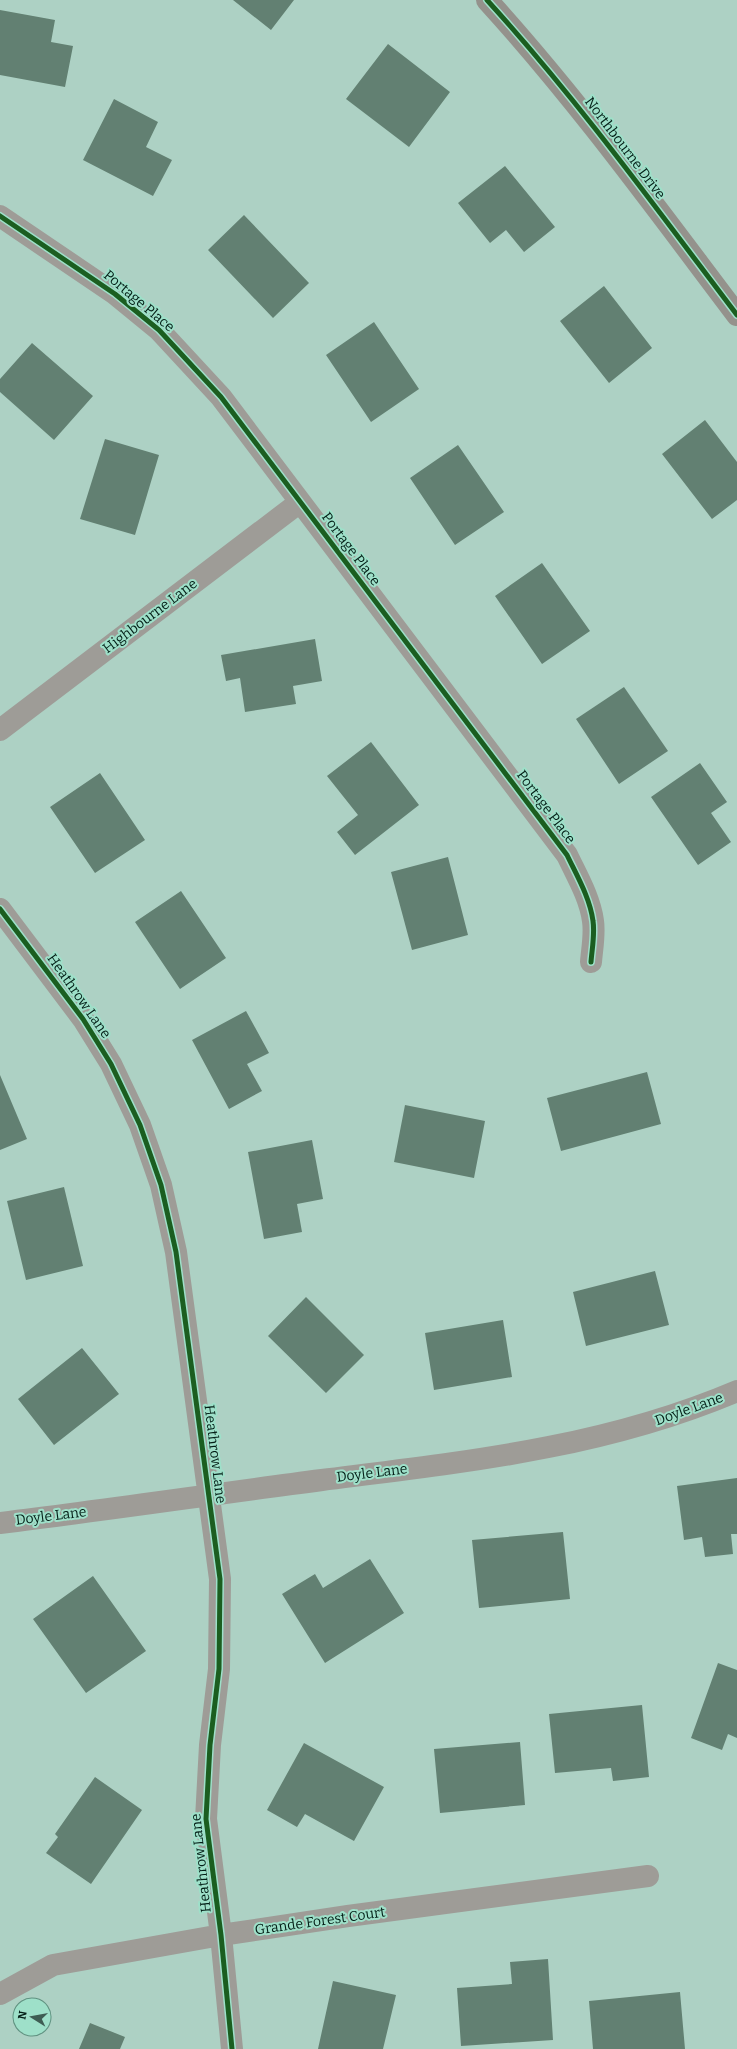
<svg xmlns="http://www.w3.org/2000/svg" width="737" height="2049" viewBox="0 0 737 2049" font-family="Bitter,serif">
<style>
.building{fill:#628072}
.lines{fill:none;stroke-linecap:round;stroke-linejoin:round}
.street{stroke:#9e9c97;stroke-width:22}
.secondary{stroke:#94928c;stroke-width:22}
.cycleway-casing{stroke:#9ee0c9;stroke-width:8}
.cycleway{stroke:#1b5e20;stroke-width:5}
.labels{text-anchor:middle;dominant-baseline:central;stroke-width:4;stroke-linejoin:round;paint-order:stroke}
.street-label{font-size:14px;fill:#031e16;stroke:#9ee0c9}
</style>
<rect width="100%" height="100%" fill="#add1c4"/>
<!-- building -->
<path class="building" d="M233,0H294L271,30Z
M0,10L55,20L51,42L73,46L65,87L0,75Z
M388,44L450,92L409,147L346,99Z
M114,99L158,122L146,147L172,160L153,196L83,160Z
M505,166L555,227L524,252L506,230L490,243L458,203Z
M244,215L309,283L273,318L208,250Z
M604,286L652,348L609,383L560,321Z
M374,322L419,389L371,422L326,355Z
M32,343L93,396L54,440L0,392V379Z
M705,420L737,462V500L712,519L662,454Z
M105,439L159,455L135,535L80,519Z
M458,445L504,512L455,545L410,478Z
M542,563L590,631L542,664L495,596Z
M315,639L322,681L293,686L296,704L245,712L240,678L226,681L221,655Z
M624,687L668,751L619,784L576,719Z
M371,742L419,805L355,855L337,832L358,815L327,776Z
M700,763L727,802L711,813L731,842L698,865L651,797Z
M100,773L145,840L95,873L50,807Z
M448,857L468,935L412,950L391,872Z
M181,891L226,958L180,989L135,922Z
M246,1011L269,1053L247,1064L262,1091L229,1109L192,1040Z
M647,1072L661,1124L561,1151L547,1098Z
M0,1075L27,1139L0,1150Z
M405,1105L485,1121L474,1178L394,1162Z
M312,1140L323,1199L297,1204L302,1232L264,1239L248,1152Z
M64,1187L83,1266L26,1280L7,1201Z
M655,1271L669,1325L586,1346L573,1292Z
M306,1297L364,1355L326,1393L268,1336Z
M503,1320L512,1377L434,1390L425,1333Z
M82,1348L119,1394L54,1445L18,1399Z
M737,1478V1534H731L733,1554L705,1557L702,1537L684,1540L677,1486Z
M563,1532L570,1599L479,1608L472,1540Z
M370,1559L404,1613L325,1663L282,1594L315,1574L323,1588Z
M93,1576L146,1651L86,1693L33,1619Z
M718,1663L737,1670V1738L728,1734L722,1750L691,1738Z
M642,1705L649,1777L613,1781L611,1768L555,1773L549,1714Z
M520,1742L525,1805L440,1813L434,1749Z
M304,1743L384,1787L354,1841L305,1814L297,1827L267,1810Z
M95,1777L142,1810L91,1884L46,1853L58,1837L55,1834Z
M548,1959L553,2040L461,2046L457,1988L512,1984L510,1962Z
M333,1981L396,1995L383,2049H318Z
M680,1992L685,2049H593L589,2001Z
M90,2023L125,2037L120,2049H79Z"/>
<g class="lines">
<!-- street -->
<path class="street" d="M0,216L115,294L159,330L221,397L567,855C577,876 590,898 593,921C595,934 592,949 591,962
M0,730L300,502
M0,909L83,1019L111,1064L140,1125L161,1185L176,1252L220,1579L219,1669L210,1745L206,1819L221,1935L232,2049
M0,1523C107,1510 214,1494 322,1480C464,1462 603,1448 737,1391
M0,1994L53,1965L221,1935L348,1916L648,1876"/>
<!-- secondary -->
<path class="secondary" d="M487,0C577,99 656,208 737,315"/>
<!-- cycleway casing -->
<g class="cycleway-casing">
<path id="cycleway" d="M487,0C577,99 656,208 737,315
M0,216L115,294L159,330L221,397L567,855C577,876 590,898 593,921C595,934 592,949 591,962
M0,909L83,1019L111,1064L140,1125L161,1185L176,1252L220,1579L219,1669L210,1745L206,1819L221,1935L232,2049"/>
</g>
<!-- cycleway -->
<use href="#cycleway" class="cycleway"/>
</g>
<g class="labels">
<!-- street labels -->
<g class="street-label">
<text transform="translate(625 148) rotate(53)">Northbourne Drive</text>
<text transform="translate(139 301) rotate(40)">Portage Place</text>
<text transform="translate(351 549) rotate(53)">Portage Place</text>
<text transform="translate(150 616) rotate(-37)">Highbourne Lane</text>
<text transform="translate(546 807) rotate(53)">Portage Place</text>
<text transform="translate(79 996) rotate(55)">Heathrow Lane</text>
<text transform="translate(689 1409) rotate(-20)">Doyle Lane</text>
<text transform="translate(215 1454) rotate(83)">Heathrow Lane</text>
<text transform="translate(372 1473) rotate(-7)">Doyle Lane</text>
<text transform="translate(51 1516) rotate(-7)">Doyle Lane</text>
<text transform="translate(201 1863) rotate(-96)">Heathrow Lane</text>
<text transform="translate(320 1921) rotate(-8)">Grande Forest Court</text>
</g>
</g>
<!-- north arrow -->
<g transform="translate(32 2017) rotate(281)"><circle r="19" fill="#9ee0c9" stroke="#609281"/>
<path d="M0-3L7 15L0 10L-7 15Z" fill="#3e5d53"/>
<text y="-6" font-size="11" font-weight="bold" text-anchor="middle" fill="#031e16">N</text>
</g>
</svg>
